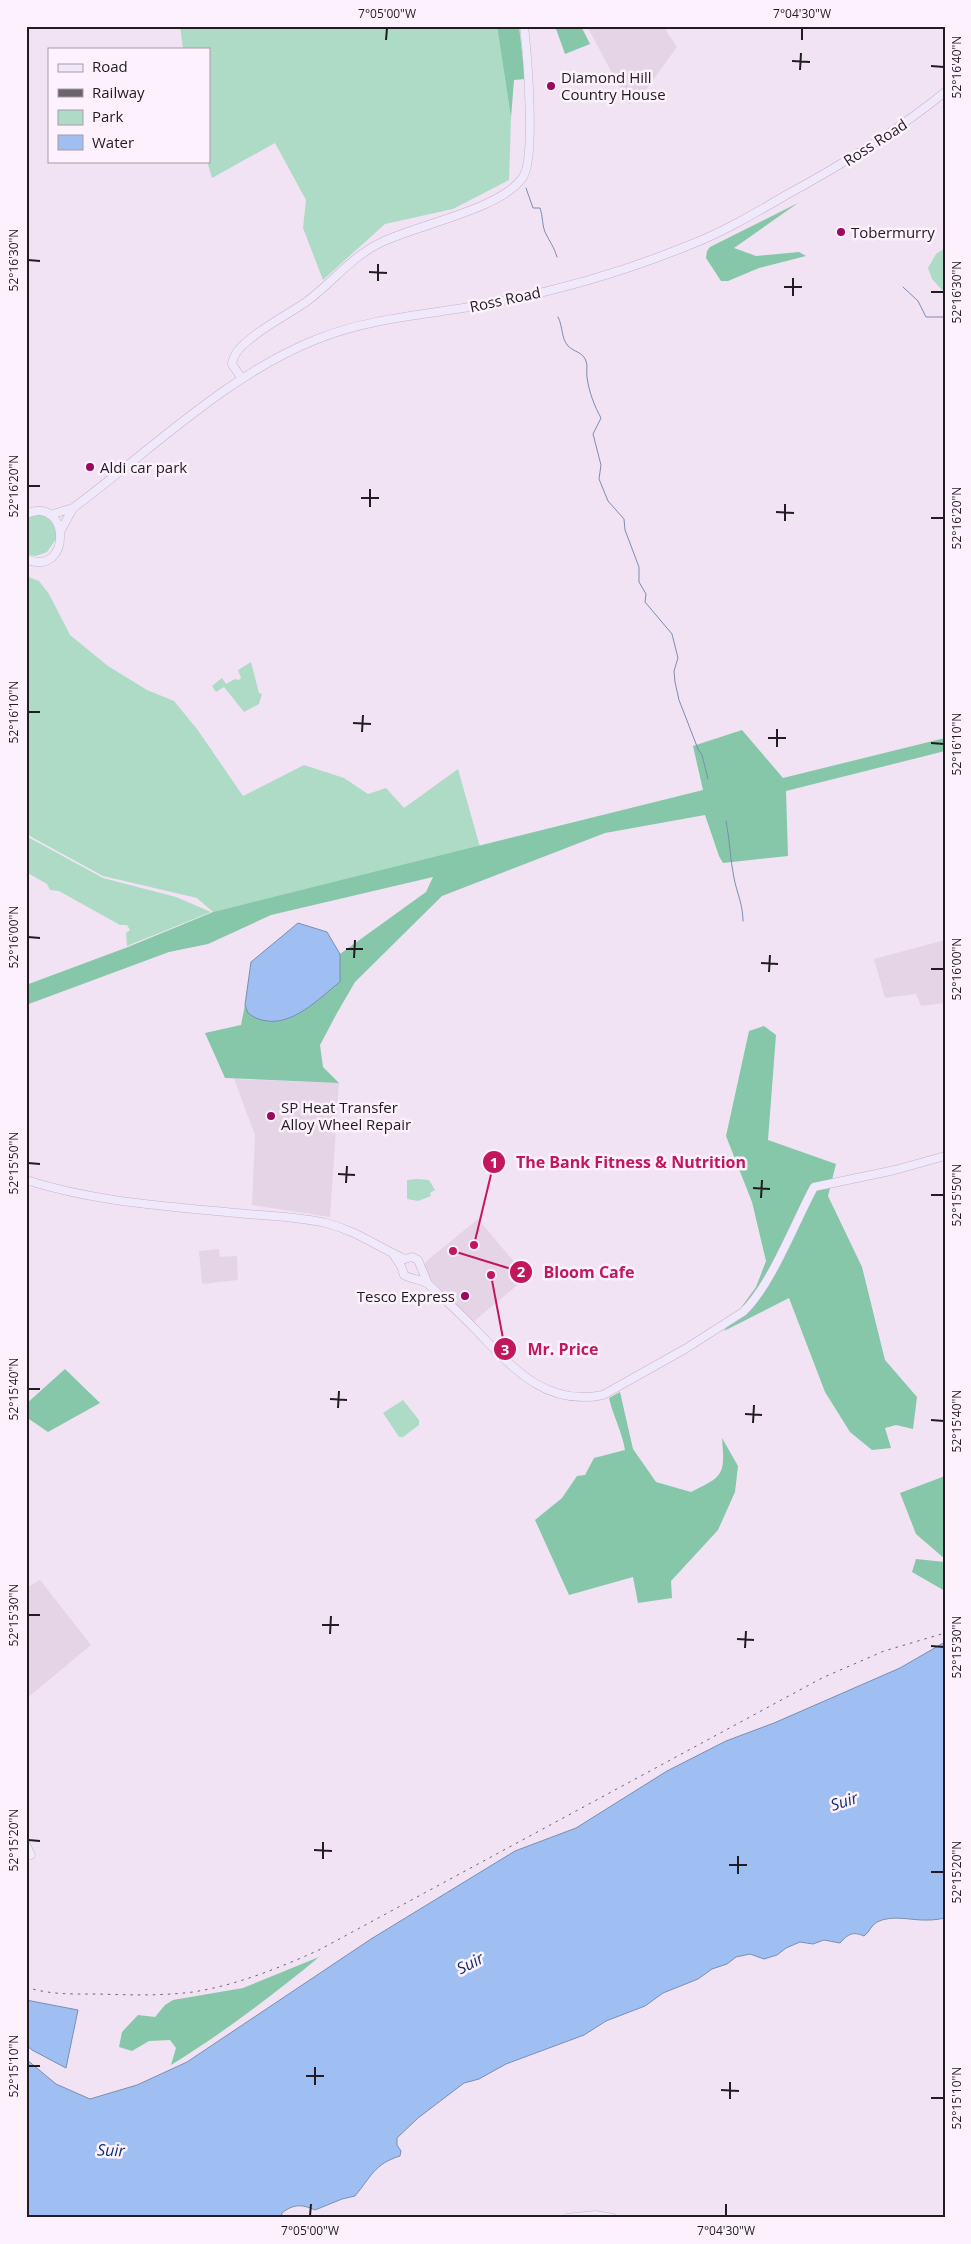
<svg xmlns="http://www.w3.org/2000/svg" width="971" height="2244" viewBox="0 0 971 2244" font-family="'Open Sans',sans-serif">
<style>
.commercial{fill:#e5d4e6}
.green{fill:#aedbc5}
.forest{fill:#85c7a8}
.water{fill:#9fbff2;stroke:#798eb3}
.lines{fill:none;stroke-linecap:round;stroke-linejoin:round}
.stream{stroke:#798eb3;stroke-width:1}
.secondary-casing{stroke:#c3b5c4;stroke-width:9}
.secondary{stroke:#f0e9fb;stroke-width:8}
.rail{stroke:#6c646d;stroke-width:1;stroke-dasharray:2.5 5;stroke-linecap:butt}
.ticks{fill:none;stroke:#211c21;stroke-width:2}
.poi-dot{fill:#990a5d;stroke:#fdf1fe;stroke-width:2}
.labels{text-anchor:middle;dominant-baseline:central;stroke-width:5;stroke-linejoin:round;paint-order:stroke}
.poi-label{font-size:15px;fill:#211c21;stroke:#fdf1fe;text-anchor:start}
.street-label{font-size:15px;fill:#211c21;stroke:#fdf1fe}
.water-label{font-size:16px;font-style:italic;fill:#0c326c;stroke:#fdf1fe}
.leader{fill:none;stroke:#c2185b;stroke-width:2}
.callout-dot{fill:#c2185b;stroke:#fdf1fe;stroke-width:2}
.mark-label{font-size:15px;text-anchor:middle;font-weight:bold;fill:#fff}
.callout-label{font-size:16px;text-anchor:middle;font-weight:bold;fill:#c2185b;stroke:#fdf1fe;stroke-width:5;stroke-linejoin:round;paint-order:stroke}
.neatline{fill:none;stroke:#211c21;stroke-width:2}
.ticks-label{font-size:12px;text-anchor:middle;fill:#211c21}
</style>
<rect width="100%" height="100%" fill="#f1e3f3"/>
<!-- commercial -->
<path class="commercial" d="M587,26H663L677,47L645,91L629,105Z
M945,940V1003L921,1006L916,994L885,998L874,959Z
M234,1079L339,1083L330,1217L252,1205L255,1135Z
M478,1219L527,1277L473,1322L426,1275L423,1266L429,1259Z
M219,1249L220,1257L237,1256L238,1280L202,1284L199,1251Z
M40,1580L91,1645L26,1699V1588Z"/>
<!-- green -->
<path class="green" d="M180,26H497L511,118L509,180L453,209L385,224L323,280L303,228L306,200L275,143L212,178L207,161L209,49H183Z
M945,248V291H943L932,279L928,268L936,254Z
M39,514C51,518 57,526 56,539L47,552L36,556L26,554V516Z
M26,576L39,581L49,594L70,635L108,666L147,690L174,701L197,729L243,796L304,765L344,778L368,794L386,788L404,808L458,769L480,847L213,912L197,898L103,876L26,834Z
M251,662L259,693L262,694L259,704L244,712L224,687L216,692L212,686L222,678L226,684L235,679L239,680L241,678L238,670Z
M26,836L103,878L176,897L211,912L127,946L126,933L130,930L127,925H120L59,891L50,890L47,884L26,872Z
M417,1179L429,1180L435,1190L430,1193L431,1196L418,1201L407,1199V1180Z
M403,1400L419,1420V1425L403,1437H399L383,1413Z"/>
<!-- forest -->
<path class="forest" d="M497,26H519L525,79L514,80L511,118Z
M555,26H581L590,44L565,54Z
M798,203L734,248L756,256L799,252L806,256L759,268L728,281H721L706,258L707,251L710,247Z
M742,730L783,778L945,738V751L786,791L788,856L723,863L719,856L705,815L605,833L442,896L355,982L337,1013L320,1045L323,1067L339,1083L225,1078L205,1033L241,1025L245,1005L248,1013L340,982V954L426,892L433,877L271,915L208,944L169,952L26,1005V985L128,947L213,912L703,790L693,746Z
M764,1026L776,1035L768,1140L836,1164L828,1196L862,1267L885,1360L917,1397L913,1429L896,1425L885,1428L891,1448L872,1450L850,1432L825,1392L789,1298L724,1331L756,1287L766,1261L752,1202L726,1136L749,1031Z
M65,1369L100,1403L48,1432L26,1417V1404Z
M620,1392L633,1449L656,1482L691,1492C724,1476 725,1475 722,1438L738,1466L735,1492L718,1530L671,1581L672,1598L638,1603L633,1577L569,1595L535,1520L562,1498L577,1476L585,1475L594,1458L625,1450C622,1431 613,1416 609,1398Z
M945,1476V1559L916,1534L900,1493Z
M916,1559L945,1562V1591L912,1572Z
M319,1957C272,1996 223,2033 171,2065L176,2048L170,2040L149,2041L132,2051L119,2047L122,2032L138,2015L155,2017L165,2005L173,2000L243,1988Z"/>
<!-- water -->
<path class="water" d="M298,923L327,932L340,954V982C319,998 292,1028 262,1020C257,1019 252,1016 248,1013L245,1005L251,962Z
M945,1642V1918C940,1919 934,1920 929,1920C912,1921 893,1914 877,1922C871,1925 870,1932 864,1936C853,1931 848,1934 840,1943L824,1940L813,1944L800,1942L786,1948L777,1955L764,1959L750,1954L736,1957L727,1964L712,1969L698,1979L663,1993L645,2006L606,2021L584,2035L506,2064L479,2079L464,2083L418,2118L397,2138V2145L401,2151L400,2156C374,2164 371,2177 355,2196L342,2199L315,2210C302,2204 293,2204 282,2213L281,2218H26V2059L56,2084L90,2099L137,2085L187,2062L371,1939L515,1851L576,1828L667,1771L726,1741L774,1723L900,1668Z
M26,2000L78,2010L66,2068L32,2050L26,2045Z"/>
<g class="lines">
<!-- stream -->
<path class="stream" d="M526,188L533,208H540C543,216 542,227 546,234C550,242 554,247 557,257
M903,287L918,301L926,317H945
M558,317C563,326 561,338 568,346C574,352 583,352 586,361C588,366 586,372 587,377C589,392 594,405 601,418L593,434L601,465L599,479L608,501L624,519L625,530L639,567V582L646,594L645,602L672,634L678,658L674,671L675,682L679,700L698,749L702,755L708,779
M726,821C730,840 730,859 734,878C737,893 743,905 743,921"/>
<!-- secondary casing -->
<g class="secondary-casing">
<path id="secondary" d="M242,379L232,364C233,354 241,346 249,340C266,325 287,315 306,302C331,284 351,257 380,243C415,225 501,210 523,177C536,158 527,52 524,26
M26,514C71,494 72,579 26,559
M50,515L73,508C149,452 227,375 315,340C378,314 447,314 513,299C574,286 634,268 692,244C725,231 757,212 788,194C843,164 896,132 945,92
M61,530L73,508
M26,1180C95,1202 165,1206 236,1213C266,1216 297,1216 326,1223C357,1231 378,1247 405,1259L412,1257L418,1260L428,1284
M393,1254L401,1266L404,1275C410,1279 420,1279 428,1284C444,1299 460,1313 475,1329C512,1367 545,1407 603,1395L685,1349L743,1312C771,1286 795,1222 814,1187L895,1170L945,1156
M26,1845L31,1855
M567,2218L595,2215L613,2218"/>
</g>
<!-- secondary -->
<use href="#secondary" class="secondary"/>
<!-- rail -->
<path class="rail" d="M26,1987C50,1995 73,1994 98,1994C130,1995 161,1996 193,1992C237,1985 279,1968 319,1950L822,1678L884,1651L945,1633"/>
</g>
<!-- ticks -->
<path class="ticks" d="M386,40L387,28M802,40V28M792,61L810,62M931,66L944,67M800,70L801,53M28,260L40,261M369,272L387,273M378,281V264M784,287H802M931,292H944M793,296V278M28,486H40M361,498H379M370,507V489M776,512L794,513M931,518H944M785,521V504M28,712H40M353,723L371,724M362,732L363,715M768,738H786M931,743L944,744M777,747V729M28,937L40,938M346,949H363M354,958L355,940M761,963L778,964M931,969H944M769,972L770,955M28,1163L40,1164M338,1174L355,1175M346,1183L347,1166M753,1188L770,1189M931,1195H944M761,1198L762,1180M28,1389H40M330,1399L347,1400M338,1408L339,1391M745,1414L762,1415M931,1420L944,1421M753,1423L754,1405M28,1615H40M322,1625H339M330,1634L331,1616M737,1639L754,1640M931,1646L944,1647M745,1648L746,1631M28,1840L40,1841M314,1850L332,1851M323,1859V1842M729,1865H747M931,1872H944M738,1874V1856M28,2066H40M306,2076H324M315,2085V2067M721,2090L739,2091M931,2098H944M730,2099V2082M310,2216L311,2204M726,2216V2204"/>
<!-- markers -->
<g class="poi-dot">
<circle cx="551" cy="86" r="5"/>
<circle cx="841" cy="232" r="5"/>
<circle cx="90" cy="467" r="5"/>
<circle cx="271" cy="1116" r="5"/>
<circle cx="465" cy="1296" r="5"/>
</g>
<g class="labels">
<!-- poi labels -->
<g class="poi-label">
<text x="561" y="77">Diamond Hill<tspan x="561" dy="17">Country House</tspan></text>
<text x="851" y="232">Tobermurry</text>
<text x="100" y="467">Aldi car park</text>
<text x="281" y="1107">SP Heat Transfer<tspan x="281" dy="17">Alloy Wheel Repair</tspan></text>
<text x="455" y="1296" text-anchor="end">Tesco Express</text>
</g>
<!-- street labels -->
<g class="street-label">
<text transform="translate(875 142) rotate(-33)">Ross Road</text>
<text transform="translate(505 299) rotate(-12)">Ross Road</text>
</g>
<!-- water labels -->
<g class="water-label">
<text transform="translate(844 1801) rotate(-18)">Suir</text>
<text transform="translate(470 1963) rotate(-28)">Suir</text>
<text transform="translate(111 2150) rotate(2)">Suir</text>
</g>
</g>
<!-- callouts -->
<path class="leader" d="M474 1245L494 1162M453 1251L521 1272M491 1275L505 1349"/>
<g class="callout-dot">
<circle cx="474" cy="1245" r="5"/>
<circle cx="453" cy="1251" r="5"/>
<circle cx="491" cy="1275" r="5"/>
<circle cx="494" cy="1162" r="12"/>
<circle cx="521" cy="1272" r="12"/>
<circle cx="505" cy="1349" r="12"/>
</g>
<g class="mark-label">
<text x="494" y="1168">1</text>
<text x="521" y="1277">2</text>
<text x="505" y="1355">3</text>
</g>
<g class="callout-label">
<text x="631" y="1168">The Bank Fitness &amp; Nutrition</text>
<text x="589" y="1278">Bloom Cafe</text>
<text x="563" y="1355">Mr. Price</text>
</g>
<!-- border -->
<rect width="971" height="2244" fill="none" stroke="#fdf1fe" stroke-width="55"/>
<!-- legend -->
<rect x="48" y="48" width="162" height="115" fill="#fdf1fe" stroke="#a59ca6"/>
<rect x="58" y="64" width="25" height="8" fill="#f0e9fb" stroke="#a59ca6"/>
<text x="92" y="72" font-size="15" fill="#211c21">Road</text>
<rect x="58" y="89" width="25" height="8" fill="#6c646d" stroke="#a59ca6"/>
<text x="92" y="98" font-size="15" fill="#211c21">Railway</text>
<rect x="58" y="110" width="25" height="15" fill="#aedbc5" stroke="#a59ca6"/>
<text x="92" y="122" font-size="15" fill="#211c21">Park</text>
<rect x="58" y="135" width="25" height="15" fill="#9fbff2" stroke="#a59ca6"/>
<text x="92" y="148" font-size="15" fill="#211c21">Water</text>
<rect x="28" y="28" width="916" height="2188" class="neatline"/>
<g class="ticks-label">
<text x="387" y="18">7°05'00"W</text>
<text x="802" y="18">7°04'30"W</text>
<text transform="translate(957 67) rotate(-90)" y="4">52°16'40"N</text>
<text transform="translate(14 260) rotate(-90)" y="4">52°16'30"N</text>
<text transform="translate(957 292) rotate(-90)" y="4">52°16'30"N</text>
<text transform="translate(14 486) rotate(-90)" y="4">52°16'20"N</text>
<text transform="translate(957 518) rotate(-90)" y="4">52°16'20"N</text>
<text transform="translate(14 712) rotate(-90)" y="4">52°16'10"N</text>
<text transform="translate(957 744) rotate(-90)" y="4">52°16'10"N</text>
<text transform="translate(14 937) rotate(-90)" y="4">52°16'00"N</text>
<text transform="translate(957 969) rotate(-90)" y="4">52°16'00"N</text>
<text transform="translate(14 1163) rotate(-90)" y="4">52°15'50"N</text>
<text transform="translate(957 1195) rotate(-90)" y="4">52°15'50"N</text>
<text transform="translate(14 1389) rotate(-90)" y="4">52°15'40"N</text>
<text transform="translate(957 1421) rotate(-90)" y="4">52°15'40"N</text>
<text transform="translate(14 1615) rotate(-90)" y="4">52°15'30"N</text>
<text transform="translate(957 1647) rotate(-90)" y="4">52°15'30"N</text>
<text transform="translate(14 1840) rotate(-90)" y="4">52°15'20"N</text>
<text transform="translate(957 1872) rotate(-90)" y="4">52°15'20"N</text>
<text transform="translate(14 2066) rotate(-90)" y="4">52°15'10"N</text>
<text transform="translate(957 2098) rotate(-90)" y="4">52°15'10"N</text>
<text x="310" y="2235">7°05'00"W</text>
<text x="726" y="2235">7°04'30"W</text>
</g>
</svg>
